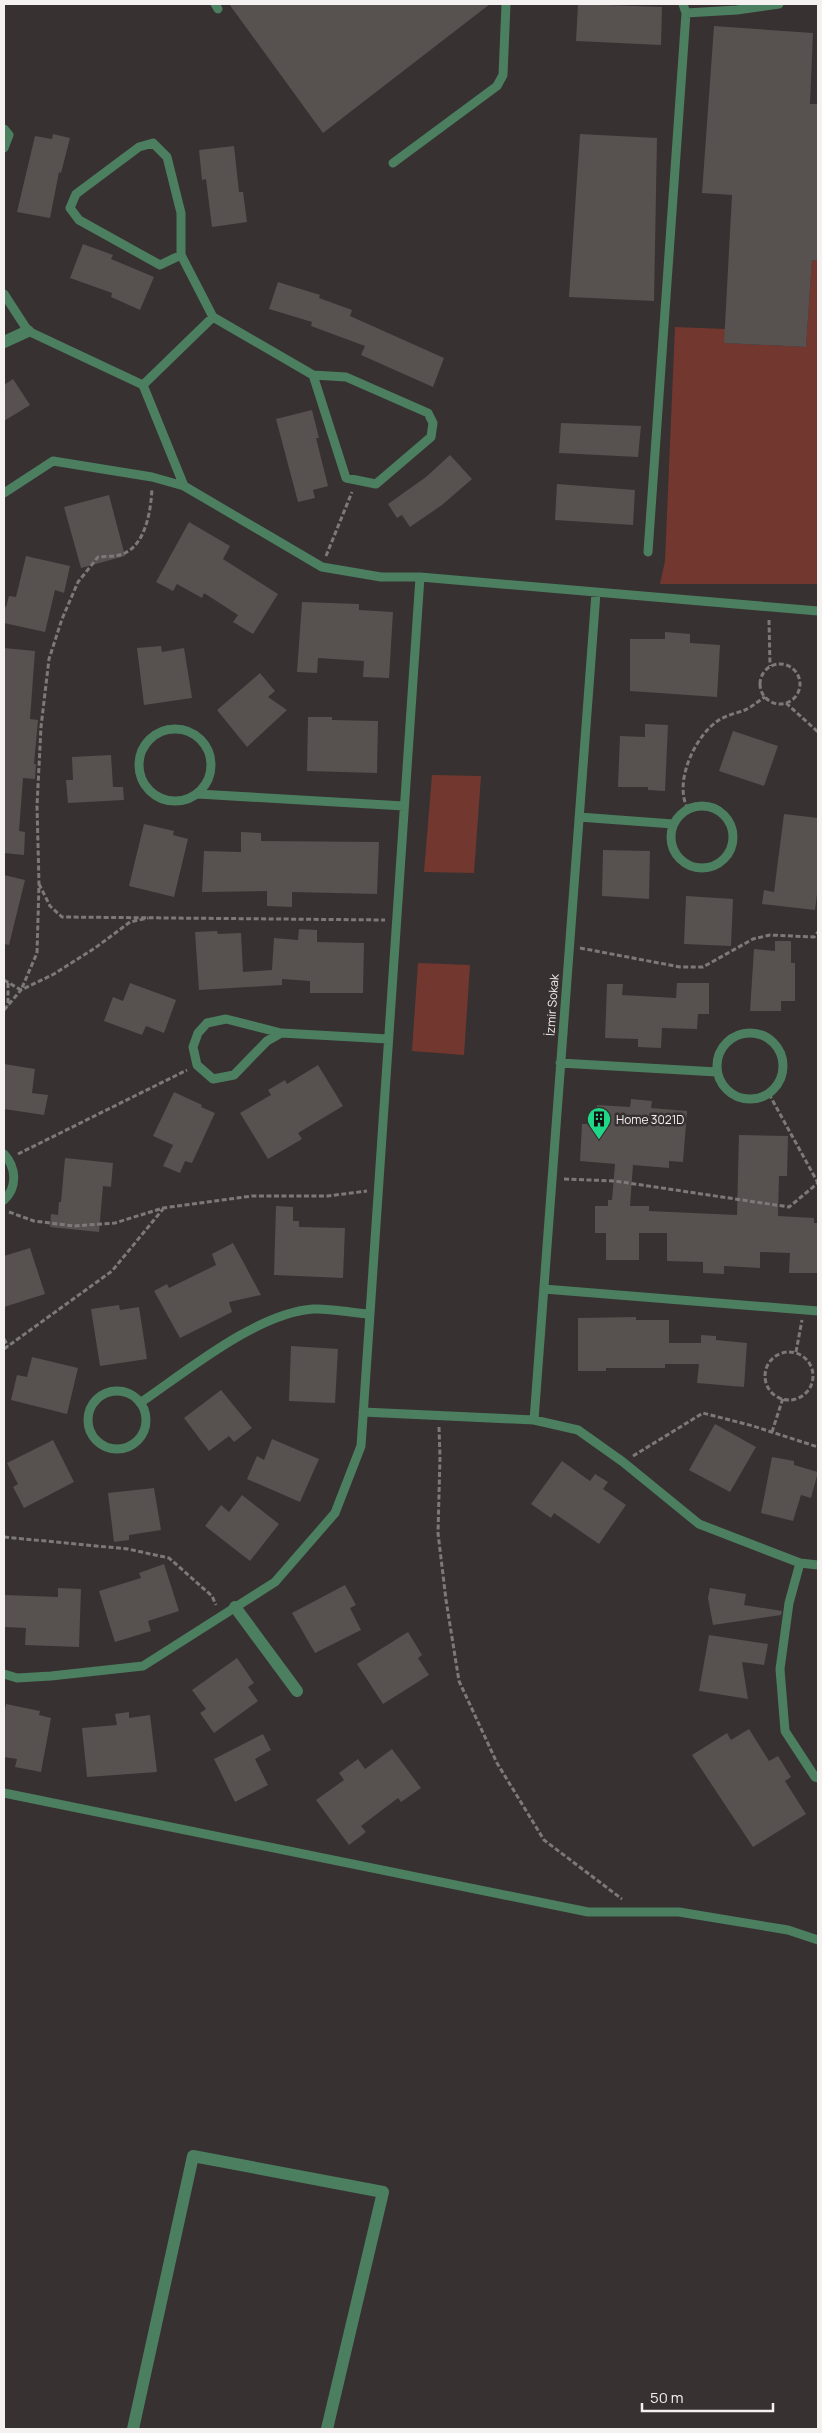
<svg xmlns="http://www.w3.org/2000/svg" width="822" height="2433" viewBox="0 0 822 2433" font-family="Manrope,sans-serif">
<style>
.grass{fill:#72382f}
.building{fill:#575150}
.lines{fill:none;stroke-linecap:round;stroke-linejoin:round}
.path{stroke:#7e7979;stroke-width:3;stroke-dasharray:5 2.5;stroke-linecap:butt}
.service{stroke:#4c7e60;stroke-width:9}
.minor{stroke:#4c7e60;stroke-width:12}
.labels{text-anchor:middle;dominant-baseline:central;stroke-width:5;stroke-linejoin:round;paint-order:stroke}
.street-label{font-size:12px;fill:#f4f1f0;stroke:#373131}
.poi-label{font-size:12px;fill:#f4f1f0;stroke:#373131;text-anchor:start}
</style>
<rect width="100%" height="100%" fill="#373131"/>
<!-- grass -->
<path class="grass" d="M812,260L818,261V584H660L665,561L675,327L725,329V343L806,347Z
M432,775L481,776L474,873L424,872Z
M418,963L470,965L464,1055L412,1051Z"/>
<!-- building -->
<path class="building" d="M229,4H490L323,133Z
M578,4L662,7L661,45L576,41Z
M714,26L813,33L810,104H818V261L812,260L806,347L724,343L732,195L702,193Z
M53,134L70,138L61,173L59,172L50,218L17,212L35,136L52,139Z
M580,134L657,138L654,301L569,297Z
M234,146L239,192H243L247,222L212,227L206,179L202,180L199,150Z
M83,244L113,255L111,259L154,277L140,310L111,297L112,293L70,278Z
M278,282L320,295L319,298L352,310L350,316L444,358L433,387L361,355L365,346L311,326L312,322L269,309Z
M13,379L30,405L4,421V385Z
M312,410L319,438H316L328,486L313,490L315,498L298,502L276,419Z
M561,423L641,426L638,457L559,453Z
M450,455L472,479L442,505L410,527L402,515L397,518L388,504L426,477Z
M557,484L635,490L633,525L555,520Z
M109,495L125,556L81,568L64,507Z
M189,522L230,546L223,559L278,594L253,634L233,622L238,615L204,593L202,598L177,584L173,591L156,582Z
M26,556L70,566L64,593L55,590L45,632L4,623V606L6,607L9,596L16,597Z
M302,602L359,604V610L393,612L389,678L363,677L364,661L318,658L317,673L297,672Z
M665,632L690,634V643L720,645L717,697L630,691V639H665Z
M161,646L162,652L184,648L192,698L144,705L137,648Z
M4,648L35,651L30,719L38,720L34,764H36L35,779L23,778L19,831L25,832L24,855L4,853Z
M260,673L275,691L268,697L287,710L247,747L217,710Z
M308,717H332V720L378,721L377,773L307,771Z
M645,724L668,725L665,791L648,790V787H618L620,736L645,737Z
M733,731L778,746L764,786L719,771Z
M111,755L113,787H123L124,800L68,803L66,780H73L72,757Z
M784,814L818,818V886L815,910L762,904L764,890L774,892Z
M144,824L174,831L173,835L188,839L174,897L129,886Z
M241,832L261,833V841L379,842L377,894L292,892V907L267,906V891L202,892L204,851L241,852Z
M603,850L650,851L649,899L602,896Z
M4,875L25,880L9,945L4,944Z
M686,896L733,899L731,946L684,944Z
M299,929L317,930V942L364,943L363,993H310V981L282,979V985L199,990L195,932L217,931L218,934L241,933L243,972L272,970L274,938L298,940Z
M775,941H791V963H795V1001H781V1011H750L754,949L775,951Z
M130,983L176,1000L164,1033L146,1026L142,1035L104,1021L113,997L123,1001Z
M677,983H709V1014H698L697,1029L662,1028L661,1048L638,1047V1039L605,1038L607,984H623L622,995L676,998Z
M4,1064L35,1069L32,1093L48,1095L44,1115L4,1109Z
M318,1065L343,1106L298,1133L302,1139L268,1159L240,1113L271,1095L268,1090L285,1080L287,1084Z
M174,1092L202,1105L201,1107L215,1113L192,1163L185,1161L180,1173L163,1166L173,1145L153,1136Z
M631,1099L652,1101L651,1108L687,1111L683,1162L669,1161V1168L633,1165L630,1206H649V1211L737,1215L739,1135L788,1136L787,1176H779L778,1216L814,1218V1223H818V1273H789L790,1253L760,1252V1268L724,1266V1274L703,1273V1262L667,1261V1233H639V1260H606V1233H595V1206H608V1200H612L615,1164L580,1161L582,1124H596L597,1105L630,1107Z
M65,1158L113,1163L111,1187L103,1186L99,1232L50,1227L51,1214L58,1215L59,1202H61Z
M276,1206L293,1207V1221H299V1227L345,1228L343,1278L274,1275Z
M233,1243L261,1295L229,1302L232,1312L180,1338L154,1291L167,1284L169,1288L216,1265L212,1254Z
M30,1248L45,1294L4,1307V1256Z
M119,1305L120,1310L139,1307L147,1359L100,1366L91,1309Z
M636,1317V1320H669V1343H701V1335L716,1336V1340L747,1343L744,1387L697,1383L699,1364H665V1368H606V1371H578V1318Z
M291,1346L338,1349L335,1403L289,1401Z
M32,1357L78,1368L67,1414L11,1400L17,1375L27,1377Z
M221,1390L252,1428L234,1442L229,1436L209,1451L184,1418Z
M715,1424L756,1447L730,1492L689,1470Z
M272,1439L319,1459L300,1502L247,1479L257,1456L264,1460Z
M53,1440L74,1482L24,1508L13,1487L18,1484L7,1463Z
M772,1457L794,1461V1465L818,1472L811,1498L801,1495L793,1521L761,1513Z
M562,1461L590,1481L595,1474L608,1482L603,1489L626,1505L599,1544L554,1513L551,1518L531,1504Z
M154,1488L161,1530L129,1535V1540L114,1542L108,1493Z
M242,1495L279,1524L250,1561L205,1526L221,1505L229,1512Z
M164,1564L179,1611L148,1621L151,1631L115,1642L99,1591L141,1578L139,1573Z
M345,1585L356,1605L350,1608L361,1630L315,1653L292,1613Z
M58,1588L81,1589L79,1647L25,1645L26,1628L4,1627V1595L58,1597Z
M710,1588L746,1594L744,1605L782,1611L781,1615L713,1625L708,1598Z
M408,1632L422,1655L418,1658L429,1675L383,1704L357,1664Z
M709,1635L768,1644L764,1665L742,1662L748,1699L699,1691Z
M237,1658L254,1683L248,1687L258,1701L214,1733L200,1713L206,1709L192,1690Z
M6,1704L40,1711L39,1715L51,1718L41,1772L15,1767L17,1759L4,1757V1716Z
M129,1712V1718L150,1715L157,1772L87,1777L82,1728L117,1725L115,1714Z
M749,1729L769,1761L778,1756L791,1777L785,1781L806,1814L753,1847L692,1755L727,1733L731,1740Z
M263,1734L271,1750L255,1759L268,1785L235,1802L214,1759Z
M392,1749L421,1788L401,1802L398,1798L361,1826L366,1832L349,1845L316,1800L344,1780L339,1773L358,1759L365,1769Z"/>
<g class="lines">
<!-- path -->
<path class="path" d="M326,556L352,492
M769,620L770,666
M760 684a20 20 0 1 1 40 0a20 20 0 1 1-40 0Z
M786,703L818,732
M688,809C673,783 695,735 719,720C727,715 737,713 745,710C752,707 758,701 765,697
M39,884L50,906L62,917L385,920
M580,948L680,967H703L753,939L770,935L814,937L818,932
M4,980L21,990L37,953L39,884L37,806L41,727L49,659L62,619L78,582L98,557C106,556 118,557 125,553C146,543 151,510 152,488
M8,983V1006
M4,1010L21,990L54,974L95,948L130,922L148,918
M769,1094L818,1183
M18,1154L187,1070
M564,1179L615,1181L789,1207L818,1183
M9,1212L34,1221L74,1226L115,1223L163,1208L252,1196H328L367,1191
M4,1339L8,1346
M4,1349L112,1271L163,1209
M796,1352L802,1320
M765 1376a24 24 0 1 1 48 0a24 24 0 1 1-48 0Z
M439,1427L440,1457L438,1533L446,1600L459,1681L497,1763L544,1840L622,1899
M772,1432L783,1398
M633,1456L703,1413L753,1426L818,1447
M4,1537L128,1549L169,1558L212,1596L216,1605"/>
<!-- service -->
<path class="service" d="M215,4L218,9
M683,4L686,13L737,10L779,4
M4,129L9,135L4,148
M153,143L167,157L181,213V255L160,265L79,220L70,208L76,194L139,147Z
M393,163L497,86L503,75L506,4
M181,255L213,317
M4,294L28,331L143,385L184,486
M313,375L346,377L428,413L433,423L431,437L376,484L346,478Z
M143,385L213,317L313,375
M4,493L53,461L152,477L184,486L322,567L381,577H420L818,611
M648,552L686,13
M139 765a36 36 0 1 1 72 0a36 36 0 1 1-72 0Z
M198,794L404,806
M671 837a31 31 0 1 1 62 0a31 31 0 1 1-62 0Z
M579,817L673,824
M226,1019L281,1033L267,1041L234,1075L213,1079L197,1065L193,1047L198,1033L207,1023Z
M281,1033L388,1039
M717 1066a33 33 0 1 1 66 0a33 33 0 1 1-66 0Z
M560,1063L717,1072
M4,1154C16,1167 18,1187 4,1200
M544,1289L818,1311
M88 1420a29 29 0 1 1 58 0a29 29 0 1 1-58 0Z
M140,1403C187,1371 257,1313 313,1309C331,1308 351,1313 370,1314
M363,1412L534,1420L578,1430L623,1462L699,1524L800,1563L818,1565
M534,1420L596,593
M800,1563L789,1603L780,1669L785,1731L815,1777L818,1778
M4,1674L17,1678L51,1676L143,1666L275,1582L335,1513L361,1446L420,577
M4,1793L588,1912H679L788,1930L818,1940"/>
<!-- minor -->
<path class="minor" d="M4,342L28,331
M235,1607L297,1691
M133,2429L193,2156L383,2192L327,2429"/>
</g>
<!-- icons -->
<defs>
<g id="building-pin" transform="scale(1.25)"><path d="M0 17L-7.5 6A9.5 9.5 0 1 1 7.5 6Z" fill="#1fd887" stroke="#373131"/><path d="M-4-6H4V6H1V3H-1V6H-4ZM-2.5-4.3h1.7v1.8h-1.7ZM.8-4.3h1.7v1.8H.8ZM-2.5-1h1.7V.8h-1.7ZM.8-1h1.7V.8H.8Z" fill="#111"/></g>
</defs>
<g fill-rule="evenodd">
<use href="#building-pin" x="599" y="1119"/>
</g>
<g class="labels">
<!-- street labels -->
<g class="street-label">
<text transform="translate(552 1005) rotate(-86)">İzmir Sokak</text>
</g>
<!-- poi labels -->
<g class="poi-label">
<text x="616" y="1119">Home 3021D</text>
</g>
</g>
<!-- border -->
<rect width="822" height="2433" fill="none" stroke="#f4f1f0" stroke-width="10"/>
<!-- scale -->
<path d="M642 2403v8h131v-8" fill="none" stroke="#f4f1f0" stroke-width="2.5"/>
<text x="650" y="2403" font-size="15" fill="#f4f1f0" stroke="#373131" stroke-width="4" paint-order="stroke">50 m</text>
</svg>
